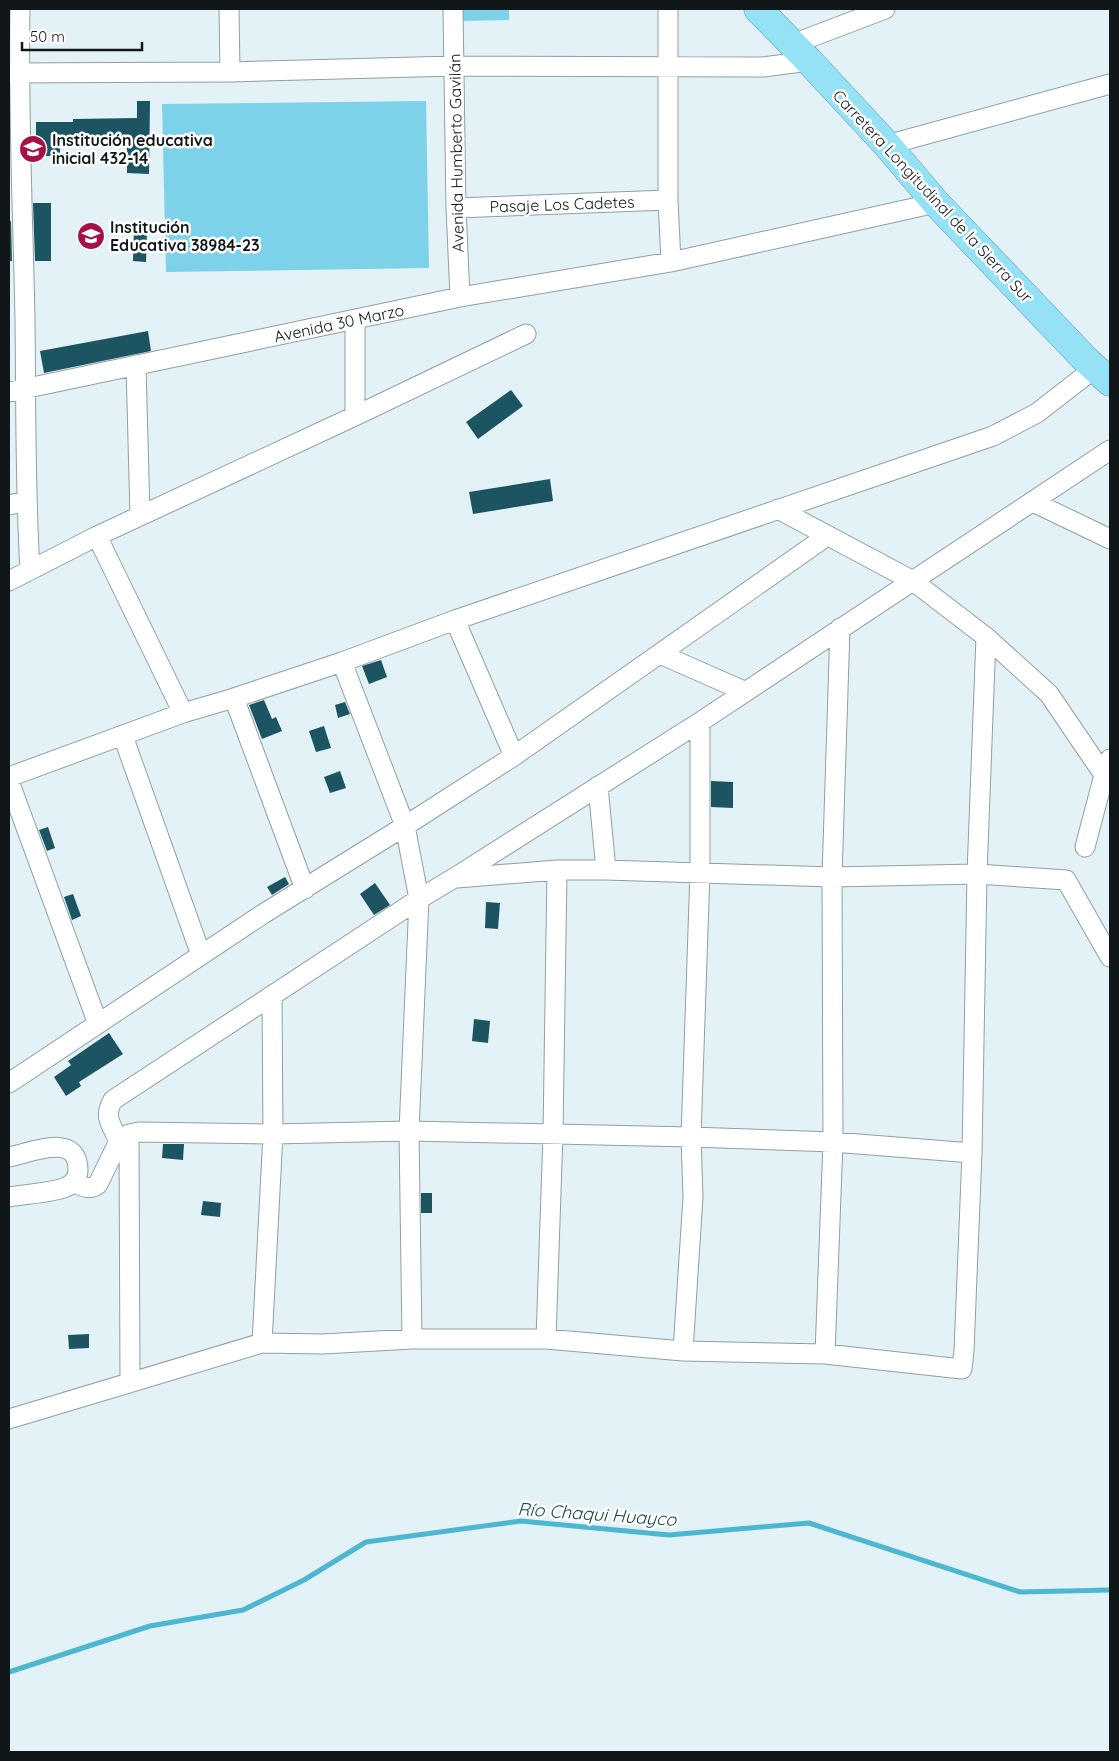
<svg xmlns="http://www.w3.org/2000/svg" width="1119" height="1761" viewBox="0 0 1119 1761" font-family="Quicksand,sans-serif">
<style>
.green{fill:#7dd2e9}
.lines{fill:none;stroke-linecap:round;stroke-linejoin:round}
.stream{stroke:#4db6d1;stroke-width:5}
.building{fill:#1c5462}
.minor-casing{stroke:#909fa3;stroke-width:21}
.highway-casing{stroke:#679aa9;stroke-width:29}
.minor{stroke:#fff;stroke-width:19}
.highway{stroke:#95e1f6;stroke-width:28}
.labels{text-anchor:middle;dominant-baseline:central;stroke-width:5;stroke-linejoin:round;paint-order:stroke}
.poi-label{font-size:16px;font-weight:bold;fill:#111719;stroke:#fff;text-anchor:start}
.street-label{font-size:16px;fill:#111719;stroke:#fff}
.water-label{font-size:18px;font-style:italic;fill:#164450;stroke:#fff}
</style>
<rect width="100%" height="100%" fill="#e2f2f7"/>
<!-- green -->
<path class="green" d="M461,9H509V20L461,21Z
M426,101L429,268L166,272L162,104Z"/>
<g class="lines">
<!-- stream -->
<path class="stream" d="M9,1672L150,1626L243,1610L304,1580L366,1542L521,1521L669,1535L809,1523L1020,1592L1110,1590"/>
</g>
<!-- building -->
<path class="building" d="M137,101H150L149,174L127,173V141L60,142V156H36V122H73V119L137,118Z
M33,203H51V261H35Z
M9,221H11L12,261H9Z
M134,229H147L146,262L133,261Z
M148,331L151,351L44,373L40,351Z
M511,390L523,406L478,439L466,422Z
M550,479L553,501L473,514L469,492Z
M381,660L387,677L369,684L362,666Z
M264,700L272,719L276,717L282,731L262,739L249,705Z
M345,702L350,714L338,718L335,705Z
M324,726L331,748L316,752L309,731Z
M340,771L346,788L330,793L324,777Z
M711,781L733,782V808L711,807Z
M48,827L55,848L47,851L39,830Z
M285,877L289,884L272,895L267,887Z
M375,883L390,905L374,915L360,894Z
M73,894L81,916L72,920L64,897Z
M486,902L500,903L498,929L485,928Z
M474,1019L490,1021L488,1043L472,1041Z
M109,1033L123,1054L79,1082L81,1086L66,1096L54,1077L71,1065L68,1061Z
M163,1144H184L183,1160L162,1158Z
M421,1193H432V1213H421Z
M203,1201L221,1203L220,1217L201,1215Z
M89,1334V1348L69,1349L68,1335Z"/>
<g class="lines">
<!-- minor casing -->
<g class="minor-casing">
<path id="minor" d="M20,9C18,113 23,216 25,320C26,404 25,487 30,570
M229,9L230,72
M453,9L456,208L460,297
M668,9V200L671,262
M793,44L885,9
M9,73L230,72L454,66L763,67L809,61
M887,145L1110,84
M456,208L668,200
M136,365L140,516
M9,392L460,297L671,262L936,203
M355,416V320
M1033,502L1110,539
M9,505L26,501
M778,509L913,581L986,637L1049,694L1104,775
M97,536L183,713
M9,581L97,536L355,416L526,334
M455,620L514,756
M660,654L744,691
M342,662L405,826L419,899L409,1131L412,1339
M234,698L305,889
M123,736L201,955
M9,777L183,713L234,698L342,662L455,620L993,436L1037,413L1095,368
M9,781L98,1024
M598,786L606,870
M1085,847L1104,775L1110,759
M457,878L557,870H606L832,877L977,874L1066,880L1110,957
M9,1083L263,914L405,826L514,756L827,536
M129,1134L130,1383
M119,1141C111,1124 103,1117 113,1100L419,899L454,878L700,722L1110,450
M9,1157C30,1153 78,1131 78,1170C78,1178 73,1184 66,1187C53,1193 24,1194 9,1197
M74,1183C82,1186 90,1191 98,1184L119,1141L129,1134L139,1132L273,1134L409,1131L691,1137L833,1142L972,1153
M546,1339L553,1134L557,870
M262,1343L273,1134L272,995
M683,1351L693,1197L691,1137L700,871V722
M825,1354L833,1142L832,877L840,628
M9,1419L262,1343L323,1344L412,1339H546L683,1351L825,1354L962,1369L964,1351L972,1153L977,874L986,637"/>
</g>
<!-- highway casing -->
<g class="highway-casing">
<path id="highway" d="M758,9L809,61L887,145L936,203L1086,360L1110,382"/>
</g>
<!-- minor -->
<use href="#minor" class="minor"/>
<!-- highway -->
<use href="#highway" class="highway"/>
</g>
<!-- icons -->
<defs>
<g id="school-disc" transform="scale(1.4375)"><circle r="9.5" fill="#a60f48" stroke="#fff"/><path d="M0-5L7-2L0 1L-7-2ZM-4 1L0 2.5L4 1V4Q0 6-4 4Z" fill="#fff"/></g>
</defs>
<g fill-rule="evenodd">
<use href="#school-disc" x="33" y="149"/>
<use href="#school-disc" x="91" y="236"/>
</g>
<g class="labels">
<!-- poi labels -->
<g class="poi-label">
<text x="52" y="140">Institución educativa<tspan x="52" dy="18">inicial 432-14</tspan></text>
<text x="110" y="227">Institución<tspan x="110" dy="18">Educativa 38984-23</tspan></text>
</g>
<!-- street labels -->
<g class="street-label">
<text transform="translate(456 153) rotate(-91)">Avenida Humberto Gavilán</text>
<text transform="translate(933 196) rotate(47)">Carretera Longitudinal de la Sierra Sur</text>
<text transform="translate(562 204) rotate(-2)">Pasaje Los Cadetes</text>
<text transform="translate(339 323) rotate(-12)">Avenida 30 Marzo</text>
</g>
<!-- water labels -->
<g class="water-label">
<text transform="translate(597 1514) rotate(4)">Río Chaqui Huayco</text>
</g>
</g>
<!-- border -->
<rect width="1119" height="1761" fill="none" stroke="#111719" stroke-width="20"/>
<!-- scale -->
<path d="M22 42v8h120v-8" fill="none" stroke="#111719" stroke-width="2.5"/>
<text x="30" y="42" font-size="15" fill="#111719" stroke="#ffffff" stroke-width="4" paint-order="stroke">50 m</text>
</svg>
